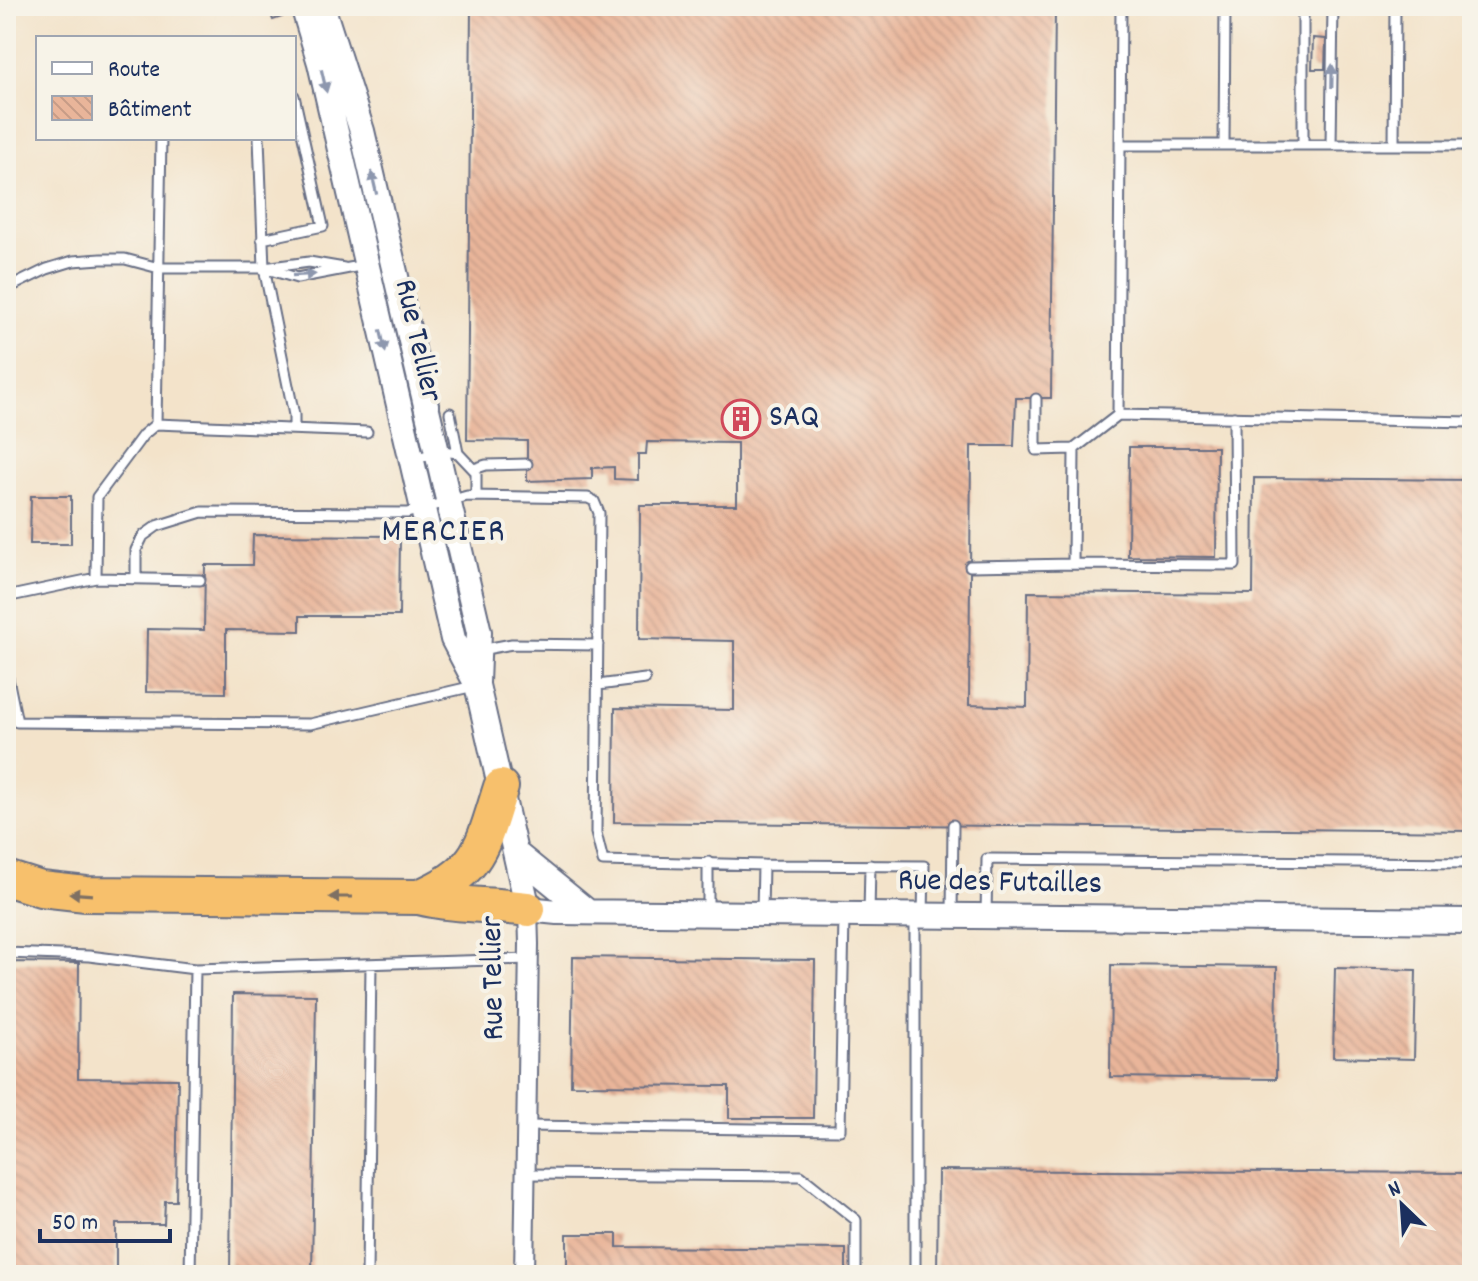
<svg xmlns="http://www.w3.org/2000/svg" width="1478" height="1281" viewBox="0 0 1478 1281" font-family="Dekko,sans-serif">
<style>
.building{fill:url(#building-back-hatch)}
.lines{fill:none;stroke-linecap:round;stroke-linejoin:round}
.service-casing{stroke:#676e84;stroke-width:13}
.minor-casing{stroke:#676e84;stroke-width:22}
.tertiary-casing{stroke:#676e84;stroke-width:28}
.motorway-casing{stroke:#676e84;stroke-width:38}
.service{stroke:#fff;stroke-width:9}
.minor{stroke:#fff;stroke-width:18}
.tertiary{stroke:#fff;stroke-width:24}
.motorway{stroke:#f7c06c;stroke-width:34}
.oneway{fill:#8d97ae}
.oneway2{fill:#7e7064}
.labels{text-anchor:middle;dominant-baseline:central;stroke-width:8;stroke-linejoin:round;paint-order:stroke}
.street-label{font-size:32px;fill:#1b2f5e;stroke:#f7f3e8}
.poi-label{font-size:32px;fill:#1b2f5e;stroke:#f7f3e8;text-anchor:start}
.neighbourhood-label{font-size:34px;letter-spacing:2px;fill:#1b2f5e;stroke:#f7f3e8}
</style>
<defs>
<pattern id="building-back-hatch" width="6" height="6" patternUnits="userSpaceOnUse" patternTransform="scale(2)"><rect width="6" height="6" fill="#e9b59a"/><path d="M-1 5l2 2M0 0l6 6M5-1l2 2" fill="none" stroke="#c79c87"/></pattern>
</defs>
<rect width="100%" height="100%" fill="#f7f3e8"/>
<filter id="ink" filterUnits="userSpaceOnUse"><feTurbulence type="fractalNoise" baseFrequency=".0125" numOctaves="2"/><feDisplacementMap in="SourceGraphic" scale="16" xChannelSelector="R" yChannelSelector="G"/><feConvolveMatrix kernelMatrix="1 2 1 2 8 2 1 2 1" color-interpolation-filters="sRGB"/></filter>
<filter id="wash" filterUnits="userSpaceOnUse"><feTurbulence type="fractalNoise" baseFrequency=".006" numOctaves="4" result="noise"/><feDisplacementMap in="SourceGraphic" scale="32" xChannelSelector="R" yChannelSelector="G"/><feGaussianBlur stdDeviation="1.8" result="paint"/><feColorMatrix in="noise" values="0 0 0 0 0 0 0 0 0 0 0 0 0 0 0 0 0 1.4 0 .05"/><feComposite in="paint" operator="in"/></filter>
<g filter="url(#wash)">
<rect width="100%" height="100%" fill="#f3e3ca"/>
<g id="blocks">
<!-- building -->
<path class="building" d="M471,6H1055L1051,398H1016L1014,446H971L969,705L1027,707L1028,592L1253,594L1254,478L1472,480V831L614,822L615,708L734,710V641L639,639L640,505H737V443L647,442L646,454H638V480L614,479V467L592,468V479L527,481V441L467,440Z
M279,9L282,17L273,20L270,12Z
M1313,38L1326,39L1325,69H1312Z
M1129,447H1217L1216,557L1128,556Z
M31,496H71V544H30Z
M253,535L400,536L399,616H300V631L226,630V693L146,692L147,629L204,630L205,565H252Z
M573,957L815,960L813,1118H729V1086L571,1085Z
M6,962L79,963L78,1078L178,1079L176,1201H165L164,1224H116V1275H6Z
M1111,965L1277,967L1276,1079L1110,1077Z
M1335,968L1416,970L1414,1059L1333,1057Z
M233,994L316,995L312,1275H230Z
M938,1170L1472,1173V1275H937Z
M567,1234H617V1247L846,1249V1275H567Z"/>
</g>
</g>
<g filter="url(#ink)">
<use href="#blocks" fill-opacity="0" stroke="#676e84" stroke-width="2"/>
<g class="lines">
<!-- service casing -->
<g class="service-casing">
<path id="service" d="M1303,6V145
M161,138L156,424L367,432
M259,138L264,268L294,415V429
M1120,145L1121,6
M1224,145L1225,6
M1331,145L1333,6
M1394,145L1395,6
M262,239L323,226L294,96
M267,269L297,278L365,265
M6,289L47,269L73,261L101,259H125L159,268H264L309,262L344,268
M1036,399V450L1074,449
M450,413L458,453
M1118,415L1120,145H1472
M1234,417L1235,565L1073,564L1074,449L1118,415L1472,422
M413,459L443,451L458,453L476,472V496
M474,469L486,465L527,464
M970,566L1073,564
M96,578L97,497L143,435L156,424
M136,578V550L143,536L157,526L202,512L407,513L467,496L588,498L594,501L599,513L596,833L603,861L763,865
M6,597L96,578L200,580
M480,650L512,644L598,645
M6,669L17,722L310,724L474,686
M598,685L645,679
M708,910V862
M762,912L763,865L924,866L923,915
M869,914L870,865
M952,914L953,825
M986,916L987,859L1472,863
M6,953L89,956L195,969L190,1275
M195,969L529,959
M526,1126L840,1130L844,917
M526,1174L801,1176L856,1220V1275
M367,1275L371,964
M915,1275V918"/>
</g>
<!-- minor casing -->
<g class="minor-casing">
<path id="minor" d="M524,1275L529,944L528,909"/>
</g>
<!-- tertiary casing -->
<g class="tertiary-casing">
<path id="tertiary" d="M303,6L320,63L453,639L477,685L528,909L557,912L1472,921
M322,6L362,131L479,632L477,683
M517,854L588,912"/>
</g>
<!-- motorway casing -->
<g class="motorway-casing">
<path id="motorway" d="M6,878L41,889L86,894L419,897C455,906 491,904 528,909
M419,897C481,871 482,846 501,787"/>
</g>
<!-- service -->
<use href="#service" class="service"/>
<!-- minor -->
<use href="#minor" class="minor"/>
<!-- tertiary -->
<use href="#tertiary" class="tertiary"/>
<!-- motorway -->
<use href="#motorway" class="motorway"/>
</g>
<!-- one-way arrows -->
<defs><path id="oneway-solid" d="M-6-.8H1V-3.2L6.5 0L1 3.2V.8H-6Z" transform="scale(2)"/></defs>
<g class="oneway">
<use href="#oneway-solid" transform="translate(1332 76) rotate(-89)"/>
<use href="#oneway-solid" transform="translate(324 81) rotate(77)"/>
<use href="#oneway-solid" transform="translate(374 183) rotate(-103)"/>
<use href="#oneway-solid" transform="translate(304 275) rotate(-3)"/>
<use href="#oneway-solid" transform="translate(383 341) rotate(77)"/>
</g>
<g class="oneway2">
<use href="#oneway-solid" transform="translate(81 894) rotate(-176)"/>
<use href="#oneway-solid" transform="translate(341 897) rotate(-180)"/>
</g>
</g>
<!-- icons -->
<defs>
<g id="building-ring" transform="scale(2)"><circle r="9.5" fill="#f7f3e8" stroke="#d1495b" stroke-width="1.5"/><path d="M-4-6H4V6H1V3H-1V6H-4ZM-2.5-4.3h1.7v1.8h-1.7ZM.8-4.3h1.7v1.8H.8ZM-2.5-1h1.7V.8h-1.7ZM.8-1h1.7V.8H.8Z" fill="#d1495b"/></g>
</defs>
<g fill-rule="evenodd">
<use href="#building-ring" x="741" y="419"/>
</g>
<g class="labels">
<!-- street labels -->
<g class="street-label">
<text transform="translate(416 341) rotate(77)">Rue Tellier</text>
<text transform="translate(1000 884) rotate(1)">Rue des Futailles</text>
<text transform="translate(495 978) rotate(-91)">Rue Tellier</text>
</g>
<!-- poi labels -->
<g class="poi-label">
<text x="769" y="419">SAQ</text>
</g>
<!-- neighbourhood labels -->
<g class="neighbourhood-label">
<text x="444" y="533">MERCIER</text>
</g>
</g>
<!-- margin -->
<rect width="1478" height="1281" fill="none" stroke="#f7f3e8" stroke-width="32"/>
<!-- legend -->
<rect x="36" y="36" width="260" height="104" fill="#f7f3e8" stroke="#9fa5b1" stroke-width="2"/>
<rect x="52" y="62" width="40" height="12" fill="#ffffff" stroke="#9fa5b1" stroke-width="2"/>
<text x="108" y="76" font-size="24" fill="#1b2f5e">Route</text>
<rect x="52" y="96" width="40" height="24" fill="url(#building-back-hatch)" stroke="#9fa5b1" stroke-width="2"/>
<text x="108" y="116" font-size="24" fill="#1b2f5e">Bâtiment</text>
<!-- north arrow -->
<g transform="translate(1402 1205) rotate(335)" stroke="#f7f3e8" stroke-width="6" paint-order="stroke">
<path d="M0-6L14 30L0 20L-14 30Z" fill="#1b2f5e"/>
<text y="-12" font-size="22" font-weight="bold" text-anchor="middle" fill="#1b2f5e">N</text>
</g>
<!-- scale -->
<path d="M40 1229v12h130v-12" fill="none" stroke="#1b2f5e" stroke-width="4"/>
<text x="52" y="1229" font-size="24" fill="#1b2f5e" stroke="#f7f3e8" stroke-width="6" paint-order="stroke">50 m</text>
</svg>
